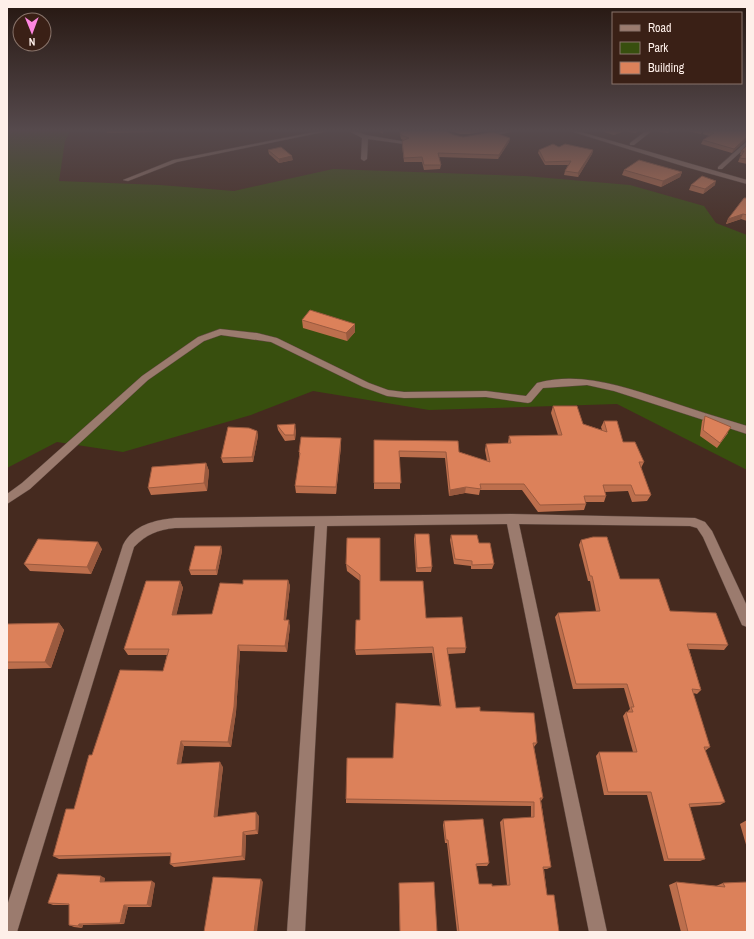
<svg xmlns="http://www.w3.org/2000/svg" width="754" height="939" viewBox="0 0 754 939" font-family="'Archivo Narrow',sans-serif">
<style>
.green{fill:#384f0e}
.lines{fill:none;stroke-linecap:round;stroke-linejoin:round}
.minor-casing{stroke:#5d473e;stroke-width:1}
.tertiary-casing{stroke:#5d473e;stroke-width:1}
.minor{fill:#9b7b6e;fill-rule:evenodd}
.tertiary{fill:#9b7b6e;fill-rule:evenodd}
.wall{fill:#bd6f4d}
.shaded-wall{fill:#9a5a3f}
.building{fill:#dc815a;stroke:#9a5a3f}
</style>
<rect width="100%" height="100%" fill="#452a1f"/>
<!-- green -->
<path class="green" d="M7,130H71L65,141L59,181L160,185L234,191L333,169L525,176L630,185L704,206L716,223L747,235V470L617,404L429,410L313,391L251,415L123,452L57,442L7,468Z"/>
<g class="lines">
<!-- minor casing -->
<g class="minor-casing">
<path id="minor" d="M324,130H333L177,162L128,181L123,180L173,160Z
M347,130H353L366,135L407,142L404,144L368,139L367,159L364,161L361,159L362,138Z
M509,130H519L483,138L480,136Z
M647,130H653L634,145H630V143Z
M747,141V146L722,169H718V167Z
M220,329L257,333L277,338L369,383L388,390L404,392L486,391L526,396L537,383C581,371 624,387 665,400C692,409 720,418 747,426V434L614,391L587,385L543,388L531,402L528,403L486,397L404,398L387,396L363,387L271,342L221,335L204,341L148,380L30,489L7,504V494L22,483L142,376L198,337Z
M512,514L695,518L705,522L712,531L747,606V627L742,625L703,537L697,528L690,526L519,524L607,932H589L507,524L327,526L305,932H287L315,526L175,528C157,530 147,534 134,547L17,932H7V906L123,545C133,525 155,520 175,518Z"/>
</g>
<!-- tertiary casing -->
<g class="tertiary-casing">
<path id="tertiary" d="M567,130H574L747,180V184L686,167Z"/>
</g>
<!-- minor -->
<use href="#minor" class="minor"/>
<!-- tertiary -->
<use href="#tertiary" class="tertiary"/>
</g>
<!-- wall -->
<path class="wall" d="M106,130H154L153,132L107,133Z
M377,130H383V134Z
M399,130H443L454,135L463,137L510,138L509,142L498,159L439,157L441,165L440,169L424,170L422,162H404L402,145V141L403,140L401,139Z
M447,130H488L470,134H460Z
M598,130H640L635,133L624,131L614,135Z
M654,130H671L668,133L654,131Z
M683,130H703L701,134Z
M747,130L732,153L701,144L703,140L709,136L703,134L704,131Z
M747,145V164L738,162L741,155H740L741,151Z
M559,147L593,150L592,154L578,177L564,175L565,171L568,165H545L538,153L539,150Z
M268,150L293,160L279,163L269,154Z
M624,170L682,172L680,177L661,187L622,175Z
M691,185H715L703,194L689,190Z
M747,198V221L741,219L726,224L728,219Z
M302,320L355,324V332L347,341L303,328Z
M553,406L583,424L602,430L601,427L604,421L623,442L644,462L641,468L651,495L647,501L632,502L628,491L605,492L606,496L604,502H586V504L584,510L538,512L522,490H480L479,495L465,493L449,496L445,458L400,457V489H374V440L459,452L487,461L485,450L486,444L508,443L509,436L558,435L551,413Z
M705,416L728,433L717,448L700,436L702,421Z
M277,425L296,430L295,440L285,441L278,430Z
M257,431L258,436L253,462L223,463L221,458Z
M341,438V446L336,494L296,493L295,486L299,459V452Z
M206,463L209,471L207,491L151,495L148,488Z
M415,534L432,567L431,572H416L414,539Z
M451,535L479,543L494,564L492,569H471V566L454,564L450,540Z
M581,540L620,579L670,611L728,645L724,650L689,649L701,690L697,694L693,693L710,747L705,751L725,802L720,805L690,807L705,859L700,861H664L647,795H604L596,756L599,752H633L623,716L626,712H628V711L630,709L624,688L573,689L555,617L558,613L596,611L590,581H588L579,545Z
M221,546L222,551L217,575H191L189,570Z
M102,549L91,574L30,571L24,564Z
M346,564L380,581L426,618L466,648L465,653L448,654L456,708L480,711L537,743L534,747L543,798L541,801L551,867L547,869H544L547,895L559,932H457L447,843H445L443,825L444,821L489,863L487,866H476L479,884L492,886L507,885L500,822L503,819L531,818V806L346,803V799L393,758L440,706L432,653L356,655L355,650L360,620V581L347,571Z
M288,580L290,586L286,620L290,626L287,652L240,651L236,712L231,747L184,746L181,764L223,767L217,817L259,816L258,834L246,835L245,860L174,867L170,864L171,856L59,859L53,856L74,809L92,755L163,671L167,655H128L124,649L180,581L183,588L176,615L212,614L243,584Z
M59,623L64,630L51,668L7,669V624Z
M747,820V848L740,824Z
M105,878L104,882L155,883L151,907H128L124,924L83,925L82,928L74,927L69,925V905H53L48,903Z
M676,882L717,886H716L723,883L747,932H681L669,885Z
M399,883L437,932H400Z"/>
<!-- shaded-wall -->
<path class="shaded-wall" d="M470,130H488L470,134Z
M615,130H624V131L614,135Z
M636,130H640L635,133Z
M747,137V140L732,153L734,149Z
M510,138L509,142L498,159L499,155Z
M593,150L592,154L578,177V173Z
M292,156L293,160L279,163V159Z
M682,172L680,177L661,187L663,181Z
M716,181L715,185L703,194L705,189Z
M743,214L741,219L726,224L728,219Z
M355,324V332L347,341L346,333Z
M295,424L296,430L295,440L294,435Z
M257,431L258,436L253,462L252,457Z
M341,438V446L336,494V487Z
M206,463L209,471L207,491L204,483Z
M466,487L465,493L449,496L450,490Z
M98,542L102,549L91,574L87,567Z
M221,546L222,551L217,575L216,570Z
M288,580L290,586L285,626L284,620Z
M180,581L183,588L175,621L172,615Z
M289,620L290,626L287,652L285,646Z
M59,623L64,630L51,668L45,662Z
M238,645L240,651L236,712L231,747L228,742Z
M181,741L184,746L180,769L177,764Z
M220,762L223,767L217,821L214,817Z
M256,812L259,816L258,834L256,830Z
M243,832L246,835L245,860L242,856Z
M101,876L105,878L104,884L100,882Z
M261,879L263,882L257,932H254Z
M152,881L155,883L151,907L147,905Z
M124,905L128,907L124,924L120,923Z
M79,924L83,925L82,928L78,926Z"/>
<!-- building -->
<path class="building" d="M400,130H443L454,135L463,137L493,132L510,138L499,155L438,153L441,165H424L422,157L404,158L402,141L409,138L401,135Z
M706,130H747V137L734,149L703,140L714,133L704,131Z
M553,144L559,147L565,144L593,150L578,173L565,171L571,161L545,162L539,150Z
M747,145V159L740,158L744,151H741Z
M281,147L292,156L279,159L268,150Z
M639,160L682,172L663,181L624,170Z
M702,176L716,181L705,189L691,185Z
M744,198H747V215L743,214L728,219Z
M310,310L355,324L346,333L302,320Z
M553,406H577L583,424L607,432L604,421H617L623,442H635L644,462H639L651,495H635L631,485H603L606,496H584L586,504L540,505L524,484H480L481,489L466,487L450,490L446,452L399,451L401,483H374V440L458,441L459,452L490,462L486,444L511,443L509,436L562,435Z
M705,416L731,427L720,443L703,430Z
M295,424L294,435H285L277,425Z
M228,427L249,428L257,431L252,457L221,458Z
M301,437L341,438L336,487L295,486L300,453L299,452Z
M206,463L204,483L148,488L152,467Z
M415,534H429L432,567L417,568Z
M451,535H477L479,543H490L494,564L472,565V561L455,559Z
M593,537H607L620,579H659L670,611L716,613L728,645L687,644L701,690L692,689L710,747H704L725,802L689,804L705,859H668L651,792H608L599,752H637L626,712H633L631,707H634L627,684H576L558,613L600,611L592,576H590L581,540Z
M347,538H380V581H423L426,618L462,617L466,648H447L456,708L480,707V711L534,713L537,743H533L543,798H540L551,867H543L547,895H554L559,932H459L448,840H446L444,821L483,819L489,863L476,864L479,884H492V886L510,885L503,819L534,817V802L346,799L347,758H393L396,703L441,706L433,647L355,650L356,620H360V575L346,564Z
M38,539L98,542L87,567L24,564Z
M195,546H221L216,570H189Z
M243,580H288L284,620H289L285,646L238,645L234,707L228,742L181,741L177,764L220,762L214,817L256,812V830L243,832L242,856L170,864L171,853L53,856L66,809H74L89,755H92L120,670L163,671L169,649H124L146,581H180L172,615L212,614L220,583L243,584Z
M59,623L45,662H7V624Z
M58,874L101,876L100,882L152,881L147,905H124L120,923L79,924L78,926L69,925V904L48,903Z
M213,877L261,879L254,932H204Z
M434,882L437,932H400L399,883Z
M676,882L725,887L723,883L747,882V932H688Z"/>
<!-- sky -->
<linearGradient id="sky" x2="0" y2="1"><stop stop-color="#261711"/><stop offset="0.5" stop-color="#564a4d"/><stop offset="1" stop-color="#564a4d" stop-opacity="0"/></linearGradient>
<rect width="754" height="261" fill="url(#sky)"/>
<!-- border -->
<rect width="754" height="939" fill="none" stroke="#feefe9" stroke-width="16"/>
<!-- legend -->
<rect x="612" y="12" width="130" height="72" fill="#3a2016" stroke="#88736a"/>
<rect x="620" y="25" width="20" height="6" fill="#9b7b6e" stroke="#88736a"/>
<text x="648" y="32" font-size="12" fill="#feefe9">Road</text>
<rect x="620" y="42" width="20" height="12" fill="#384f0e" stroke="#88736a"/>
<text x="648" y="52" font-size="12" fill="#feefe9">Park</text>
<rect x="620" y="62" width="20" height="12" fill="#dc815a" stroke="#88736a"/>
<text x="648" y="72" font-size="12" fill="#feefe9">Building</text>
<!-- north arrow -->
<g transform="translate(32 32) rotate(179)"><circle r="19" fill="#3a2016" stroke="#88736a"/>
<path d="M0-3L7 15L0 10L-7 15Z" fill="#fe86e0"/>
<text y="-6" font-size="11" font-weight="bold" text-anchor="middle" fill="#feefe9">N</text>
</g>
</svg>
